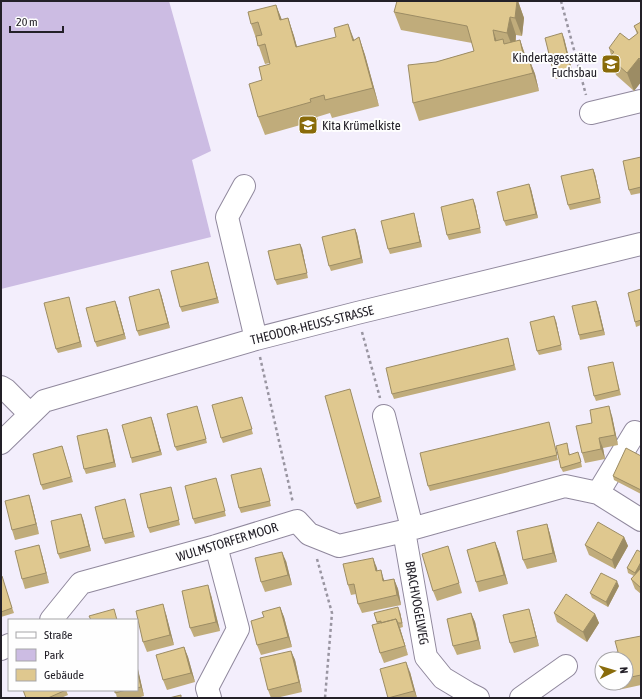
<svg xmlns="http://www.w3.org/2000/svg" width="642" height="699" viewBox="0 0 642 699" font-family="'Asap Condensed',sans-serif">
<style>
.green{fill:#ccbce3}
.lines{fill:none;stroke-linecap:round;stroke-linejoin:round}
.minor-casing{stroke:#90889d;stroke-width:24}
.path{stroke:#9995a1;stroke-width:2.5;stroke-dasharray:3 3;stroke-linecap:butt}
.minor{stroke:#fff;stroke-width:22}
.wall{fill:#c0ac7b}
.shaded-wall{fill:#9c8c64}
.building{fill:#dfc88f;stroke:#9c8c64}
.labels{text-anchor:middle;dominant-baseline:central;stroke-width:4;stroke-linejoin:round;paint-order:stroke}
.poi-label{font-size:13px;fill:#232028;stroke:#fefefe;text-anchor:end}
.street-label{font-size:13px;fill:#232028;stroke:#fefefe}
</style>
<rect width="100%" height="100%" fill="#f3eefc"/>
<!-- green -->
<path class="green" d="M1,1H169L211,151L192,160L211,237L1,289Z"/>
<g class="lines">
<!-- minor casing -->
<g class="minor-casing">
<path id="minor" d="M591,113L641,101
M244,186L227,217L256,339
M1,387L6,390L30,414
M384,416L412,528
M1,443L44,401L256,339L357,313L641,244
M598,493L635,432
M404,531L426,657L443,678L468,693L478,698
M51,620L81,583L216,546L297,521L309,534L339,546L404,531L565,486L598,493L641,520
M1,649L9,645
M210,698L207,688L238,629L216,546
M521,698L566,666"/>
</g>
<!-- path -->
<path class="path" d="M561,1L586,95
M362,332L380,398
M260,357L293,503
M317,559L332,613L325,698"/>
<!-- minor -->
<use href="#minor" class="minor"/>
</g>
<!-- wall -->
<path class="wall" d="M397,1H518L524,18L522,36L516,35V41L520,40L526,57L528,56L535,74L539,91L419,121L413,103L436,62L474,51L472,43L401,30L394,12Z
M276,5L282,20L288,18L294,36L297,47L354,40L359,37L365,55L379,106L332,118L330,113L317,117L318,120L265,135L258,117L262,80L270,64V63L265,64L251,24Z
M641,22V82L634,91L616,75L609,57L611,55L609,48L629,40L637,34L634,26Z
M564,38L573,74L556,79L554,74Z
M641,157V193L631,195L629,190Z
M593,169L595,174L601,203L570,210L568,205Z
M529,184L531,189L538,218L506,226L504,221Z
M475,204L481,233L449,240L447,235Z
M415,218L422,247L390,254L388,249Z
M355,229L357,234L363,263L331,271L329,266Z
M302,248L308,278L277,285L275,280Z
M208,262L219,303L182,312L180,307Z
M641,289V325L636,327L635,322Z
M161,294L170,328L139,336L137,331Z
M596,301L598,306L605,335L580,340L579,335Z
M70,302L82,347L58,353L56,349Z
M117,306L126,339L97,347L95,342Z
M556,321L562,350L539,355L537,351Z
M508,338L509,343L516,370L394,399L392,394Z
M614,367L621,395L596,401L594,396Z
M351,394L382,502L357,509L355,504Z
M242,397L253,434L223,443L221,438Z
M198,411L207,443L177,451L175,447Z
M612,416L618,445L603,448L605,459L585,463L582,453L592,423Z
M151,417L162,455L132,463L131,458Z
M550,427L558,460L430,491L428,486Z
M107,429L109,434L116,467L86,474L84,469Z
M62,446L73,482L43,490L41,485Z
M568,448L570,455L580,457L582,467L563,472L561,468Z
M641,456V494L614,480L613,476Z
M263,473L271,506L241,513L239,508Z
M216,478L226,516L195,524L193,519Z
M171,487L172,492L180,525L150,533L148,528Z
M126,504L135,537L105,544L103,539Z
M32,505L39,534L15,540L12,530Z
M83,519L91,551L60,559L58,554Z
M547,524L550,534L557,562L527,569L523,560Z
M624,537L628,546L615,569L589,555L585,545Z
M495,542L499,552L508,584L479,592L476,582Z
M641,552V594L635,589L631,579L634,576L628,573L627,568Z
M42,555L49,583L25,589L22,579Z
M451,556L462,593L437,601L433,591Z
M373,558L377,571L385,581L394,579L398,589L401,605L362,613L358,604L356,594L351,595L348,585Z
M286,561L292,585L265,592L261,582Z
M1,576L14,613L1,617Z
M619,586L608,607L592,598L590,593Z
M211,595L220,631L194,637L190,628Z
M280,607L284,617L292,647L261,655L257,645Z
M400,612L403,627L400,628L408,655L384,663L380,653L377,624L374,613Z
M471,613L475,622L481,649L457,655L453,646Z
M554,613L595,614L599,623L587,642L557,622Z
M166,614L174,645L147,652L143,642Z
M532,619L539,646L514,653L510,643Z
M641,636V685L618,690L615,683H626V659L618,652Z
M184,647L188,657L195,682L167,690L163,680Z
M291,651L295,660L302,692L276,698H271L268,690Z
M137,666L144,696L137,698H117L115,690H137Z
M410,672L417,698H388Z
M66,690L68,695L61,698H26Z"/>
<!-- shaded-wall -->
<path class="shaded-wall" d="M517,1H518L524,18L522,36L515,18Z
M276,5L283,23L280,20Z
M510,17L516,35L514,51L507,33Z
M288,18L294,36L302,65L296,47Z
M348,24L355,42L353,41Z
M493,30L499,48L495,41Z
M562,33L564,38L573,74L571,70Z
M359,37L365,55L379,106L373,88Z
M520,40L526,58L530,76L524,58Z
M528,56L535,74L539,91L533,73Z
M639,58L641,63V82L634,91L627,73Z
M593,169L595,174L601,203L600,198Z
M529,184L531,189L538,218L536,214Z
M473,199L475,204L481,233L480,228Z
M414,213L415,218L422,247L420,242Z
M355,229L357,234L363,263L361,258Z
M300,244L302,248L308,278L307,273Z
M208,262L209,266L219,303L217,298Z
M159,289L161,294L170,328L168,323Z
M69,297L70,302L82,347L80,342Z
M115,301L117,306L126,339L124,334Z
M596,301L598,306L605,335L603,330Z
M554,316L556,321L562,350L561,345Z
M197,406L198,411L207,443L206,439Z
M609,406L612,416L618,445L615,435Z
M151,417L153,422L162,455L160,451Z
M107,429L109,434L116,467L114,462Z
M599,438L603,448L605,459L601,449Z
M29,495L32,505L39,534L36,524Z
M81,514L83,519L91,551L89,546Z
M547,524L550,534L557,562L553,553Z
M624,537L628,546L615,569L612,560Z
M495,542L499,552L508,584L504,575Z
M39,545L42,555L49,583L46,573Z
M282,552L286,561L292,585L288,575Z
M373,558L377,568L379,581L376,571Z
M641,562V570L637,577L635,573Z
M381,570L384,580L387,591L383,581Z
M394,579L398,589L401,605L397,595Z
M617,581L619,586L608,607L606,602Z
M208,585L211,595L220,631L216,622Z
M163,604L166,614L174,645L170,635Z
M280,607L284,617L292,647L288,637Z
M398,607L400,612L403,627Z
M529,609L532,619L539,646L536,637Z
M471,613L475,622L481,649L478,640Z
M595,614L599,623L587,642L583,632Z
M396,619L400,628L408,655Z
M184,647L188,657L195,682L191,673Z
M291,651L295,660L302,692L299,682Z
M406,662L410,672L417,698L414,691Z
M137,666L138,669L144,696L141,687L137,670Z"/>
<!-- building -->
<path class="building" d="M397,1H517L515,18L510,17L507,33L493,30L495,41L503,39L504,44L520,40L524,58L528,56L533,73L413,103L408,65L436,62L474,51L467,26L394,12Z
M276,5L280,20L288,18L296,47L336,37L334,28L348,24L353,41L359,37L373,88L325,100L324,95L310,99L311,102L258,117L249,84L262,80L259,67L270,64L265,44L258,46L256,36L262,35L258,22L251,24L248,12Z
M641,22V60L639,58L627,73L609,57L614,52L609,48L620,33L629,40L638,33L634,26Z
M562,33L571,70L554,74L545,38Z
M641,157V187L629,190L623,161Z
M593,169L600,198L568,205L561,176Z
M529,184L536,214L504,221L497,192Z
M473,199L480,228L447,235L441,207Z
M414,213L420,242L388,249L381,221Z
M355,229L361,258L329,266L322,237Z
M300,244L307,273L275,280L268,251Z
M208,262L217,298L180,307L171,271Z
M159,289L168,323L137,331L129,297Z
M641,289V320L635,322L628,293Z
M69,297L80,342L56,349L44,303Z
M115,301L124,334L95,342L86,308Z
M596,301L603,330L579,335L572,306Z
M554,316L561,345L537,351L530,322Z
M508,338L514,365L392,394L386,368Z
M613,362L619,390L594,396L588,367Z
M350,389L380,497L355,504L325,396Z
M242,397L252,429L221,438L212,405Z
M197,406L206,439L175,447L167,414Z
M609,406L615,435L599,438L601,449L582,453L576,426L592,423L590,410Z
M151,417L160,451L131,458L122,425Z
M549,422L557,455L428,486L420,453Z
M107,429L114,462L84,469L77,436Z
M567,443L569,455L578,452L581,462L561,468L556,446Z
M62,446L71,477L41,485L33,454Z
M626,448L641,456V490L613,476Z
M261,468L270,501L239,508L231,475Z
M216,478L225,511L193,519L185,486Z
M171,487L179,520L148,528L140,494Z
M29,495L36,524L12,530L5,501Z
M125,499L133,532L103,539L95,507Z
M81,514L89,546L58,554L51,521Z
M598,522L624,537L612,560L585,545Z
M547,524L553,553L523,560L517,531Z
M495,542L504,575L476,582L467,550Z
M39,545L46,573L22,579L15,551Z
M448,546L459,583L433,591L422,554Z
M637,550L641,552V562L635,573L627,568Z
M282,552L288,575L261,582L255,558Z
M373,558L376,571L381,570L383,581L394,579L397,595L358,604L354,584L348,585L343,564Z
M641,568V588L631,579Z
M601,573L617,581L606,602L590,593Z
M1,576H2L12,608L1,612Z
M208,585L216,622L190,628L182,591Z
M566,594L595,614L583,632L554,613Z
M163,604L170,635L143,642L136,611Z
M280,607L288,637L257,645L251,621L264,617L262,612Z
M398,607L402,623H398L396,619L381,623V621L377,622L374,613Z
M114,609L117,620H91L89,616Z
M529,609L536,637L510,643L503,615Z
M471,613L478,640L453,646L447,619Z
M396,619L405,646L380,653L372,625Z
M641,636V675L626,678V659H610L609,654L618,652L615,641Z
M184,647L191,673L163,680L156,655Z
M291,651L299,682L268,690L260,658Z
M406,662L414,691L388,698L380,669Z
M137,670L141,687L137,688Z
M23,690H66L48,698H26Z
M115,690H126L115,693Z
M181,695V698H169Z"/>
<!-- icons -->
<defs>
<g id="school-square" transform="scale(1)"><rect x="-9" y="-9" width="18" height="18" rx="4" fill="#896b0a" stroke="#fefefe"/><path d="M0-5L7-2L0 1L-7-2ZM-4 1L0 2.5L4 1V4Q0 6-4 4Z" fill="#fff"/></g>
</defs>
<g fill-rule="evenodd">
<use href="#school-square" x="611" y="64"/>
<use href="#school-square" x="308" y="125"/>
</g>
<g class="labels">
<!-- poi labels -->
<g class="poi-label">
<text x="597" y="57">Kindertagesstätte<tspan x="597" dy="15">Fuchsbau</tspan></text>
<text x="322" y="125" text-anchor="start">Kita Krümelkiste</text>
</g>
<!-- street labels -->
<g class="street-label">
<text transform="translate(312 325) rotate(-14)">THEODOR-HEUSS-STRASSE</text>
<text transform="translate(227 542) rotate(-17)">WULMSTORFER MOOR</text>
<text transform="translate(417 603) rotate(80)">BRACHVOGELWEG</text>
</g>
</g>
<!-- border -->
<rect width="642" height="699" fill="none" stroke="#232028" stroke-width="4"/>
<!-- legend -->
<rect x="8" y="619" width="130" height="72" fill="#fefefe" stroke="#a6a5a8"/>
<rect x="16" y="632" width="20" height="6" fill="#ffffff" stroke="#a6a5a8"/>
<text x="44" y="639" font-size="12" fill="#232028">Straße</text>
<rect x="16" y="649" width="20" height="12" fill="#ccbce3" stroke="#a6a5a8"/>
<text x="44" y="659" font-size="12" fill="#232028">Park</text>
<rect x="16" y="669" width="20" height="12" fill="#dfc88f" stroke="#a6a5a8"/>
<text x="44" y="679" font-size="12" fill="#232028">Gebäude</text>
<!-- north arrow -->
<g transform="translate(614 671) rotate(85)"><circle r="19" fill="#fefefe" stroke="#a6a5a8"/>
<path d="M0-3L7 15L0 10L-7 15Z" fill="#896b0a"/>
<text y="-6" font-size="11" font-weight="bold" text-anchor="middle" fill="#232028">N</text>
</g>
<!-- scale -->
<path d="M10 26v6h53v-6" fill="none" stroke="#232028" stroke-width="2"/>
<text x="16" y="26" font-size="12" fill="#232028" stroke="#fefefe" stroke-width="3" paint-order="stroke">20 m</text>
</svg>
